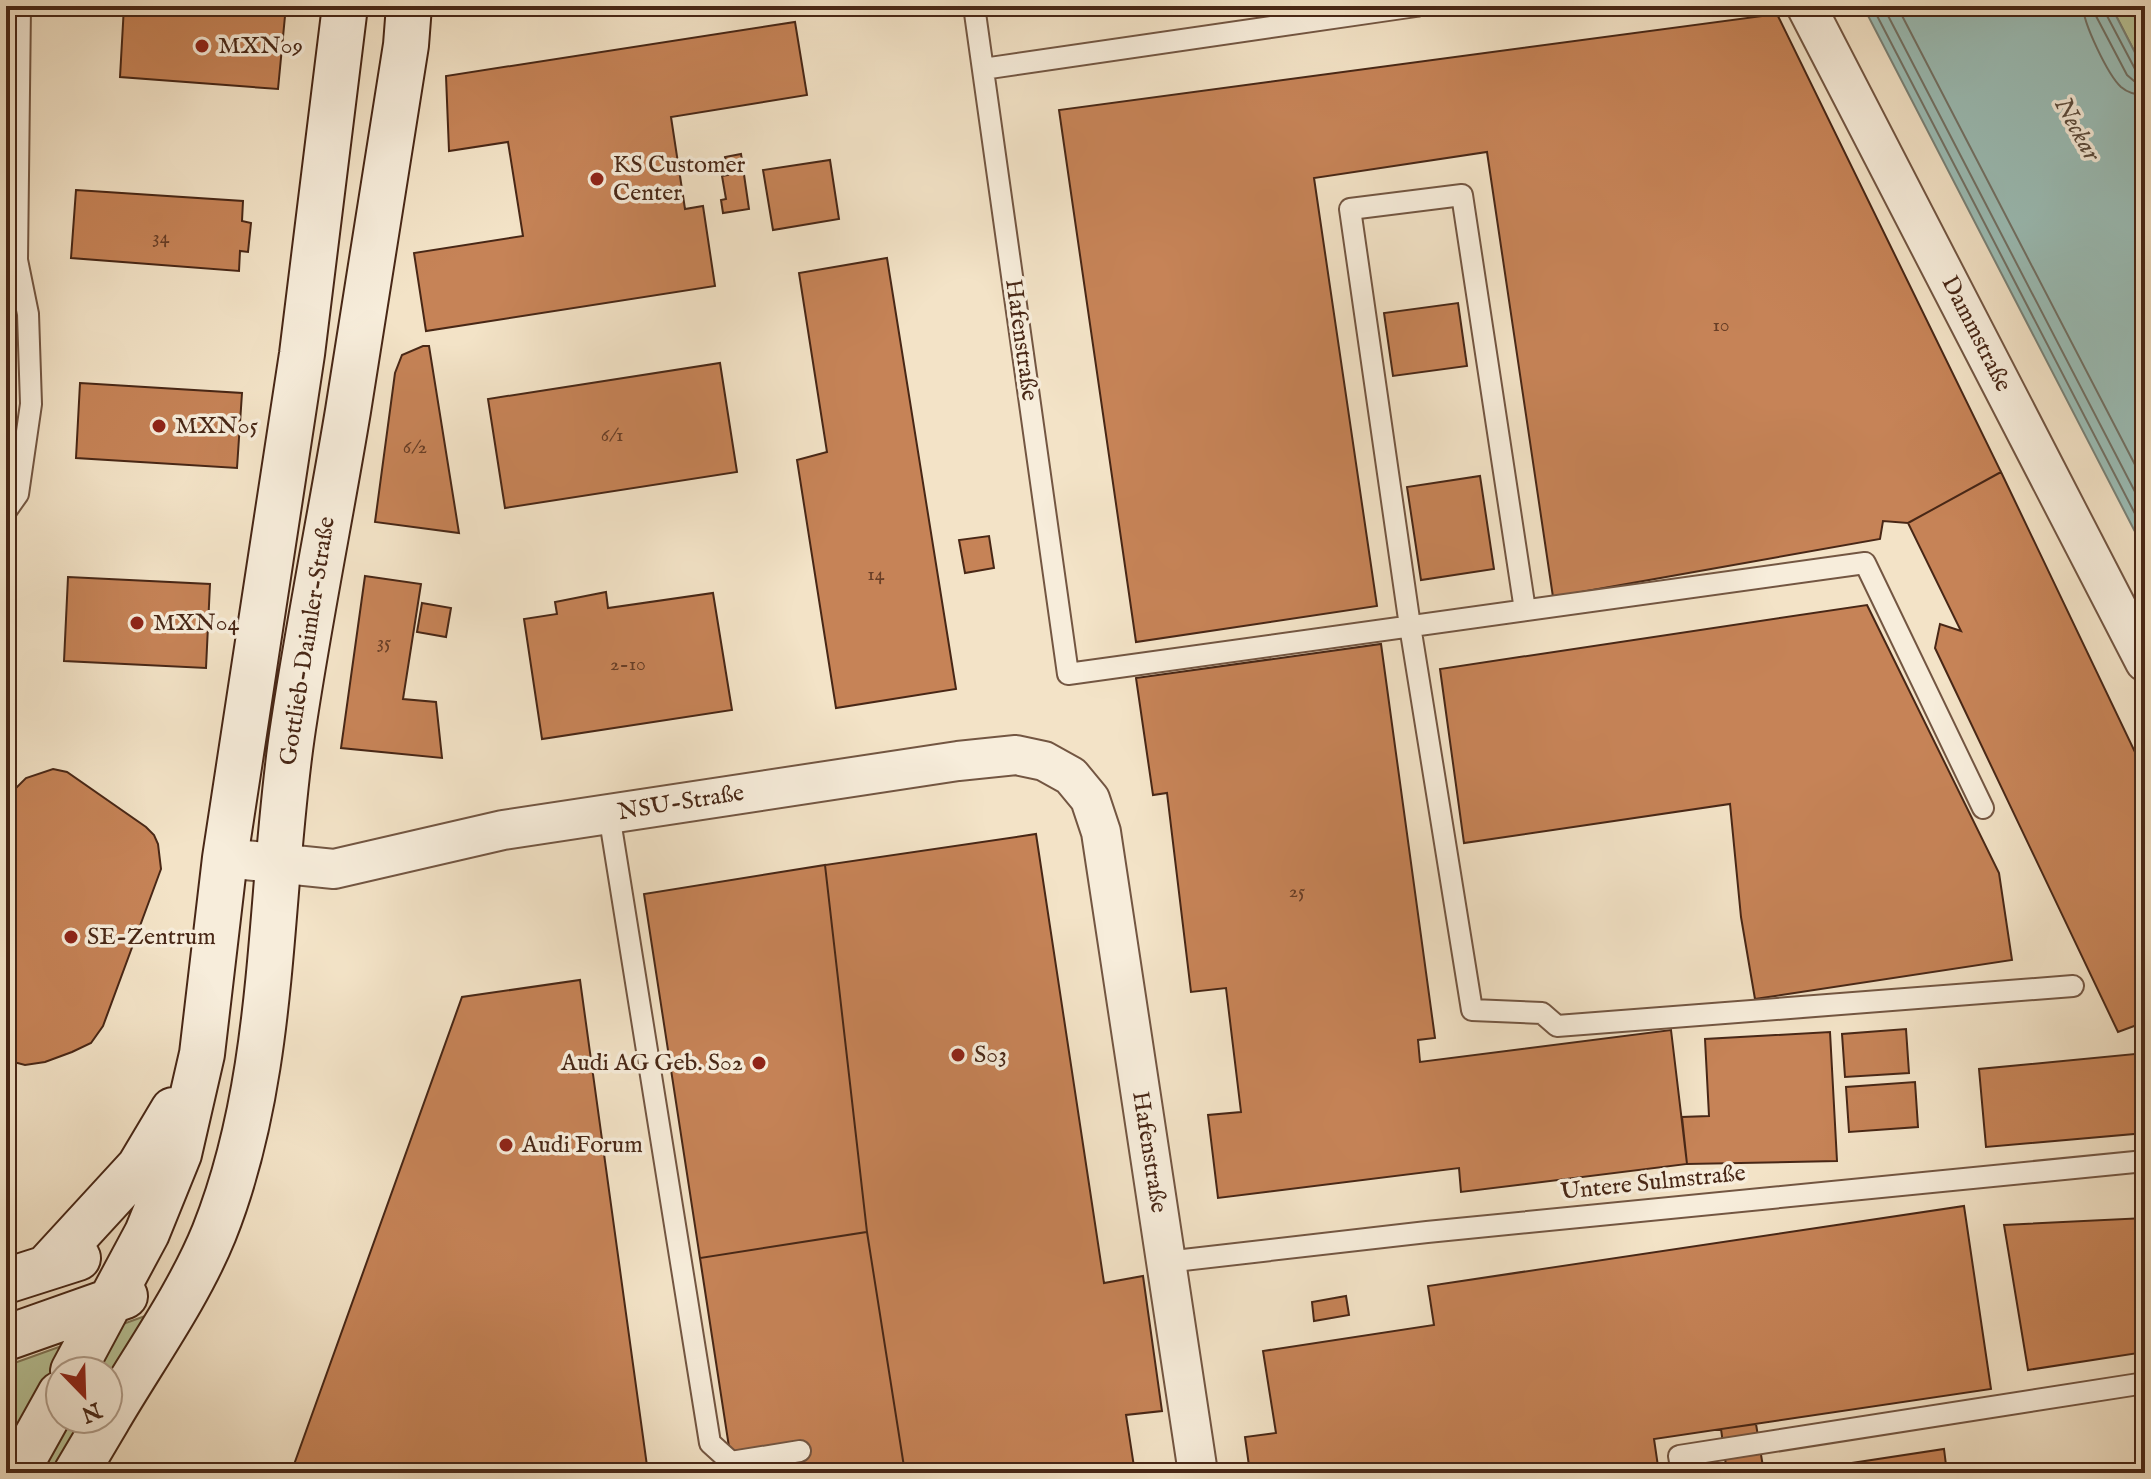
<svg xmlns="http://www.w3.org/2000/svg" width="2151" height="1479" viewBox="0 0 2151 1479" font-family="'IM FELL English',serif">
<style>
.green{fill:#b8c498;stroke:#807657;stroke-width:2}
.water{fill:#9bbeb7;stroke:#7a8277;stroke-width:2}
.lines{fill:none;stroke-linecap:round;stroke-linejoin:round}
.shore{stroke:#727266;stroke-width:2}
.building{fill:#c68357;stroke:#482716;stroke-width:2}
.lane-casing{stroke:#735642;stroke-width:24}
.street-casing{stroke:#735642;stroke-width:42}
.secondary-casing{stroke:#482716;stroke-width:48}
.lane{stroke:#f7eddb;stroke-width:20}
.street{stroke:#f7eddb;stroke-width:38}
.secondary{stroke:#f7eddb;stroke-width:44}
.poi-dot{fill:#8f2418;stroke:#f7eddb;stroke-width:3}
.labels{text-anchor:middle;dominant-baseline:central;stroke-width:7;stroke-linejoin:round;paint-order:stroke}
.number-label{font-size:20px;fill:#683e26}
.poi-label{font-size:24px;fill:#482716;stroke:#f7eddb;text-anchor:start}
.street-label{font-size:24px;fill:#482716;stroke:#f7eddb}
.water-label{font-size:26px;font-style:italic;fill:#5d4d3e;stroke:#f7eddb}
</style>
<rect width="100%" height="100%" fill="#f3e3c7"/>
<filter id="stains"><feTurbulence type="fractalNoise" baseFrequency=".0025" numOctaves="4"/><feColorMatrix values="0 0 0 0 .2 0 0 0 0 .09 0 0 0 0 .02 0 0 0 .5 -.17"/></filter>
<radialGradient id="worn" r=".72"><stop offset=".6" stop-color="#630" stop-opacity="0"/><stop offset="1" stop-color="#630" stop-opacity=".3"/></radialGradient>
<!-- green -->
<path class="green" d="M2111,6H2145V72Z
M187,1301L108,1385V1371H60V1419H91L66,1473H6V1366Z"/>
<!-- water -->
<path class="water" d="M1863,6H2111L2145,72V551Z"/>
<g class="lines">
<!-- shore -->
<path class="shore" d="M1872,6L2145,533
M1883,6L2145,511
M1897,6L2145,484
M2083,6C2083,23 2108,75 2121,87C2128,93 2136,95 2145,95
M2095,6L2096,16L2127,75L2134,81L2145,83
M2105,6V12L2135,69L2145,73"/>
</g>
<!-- building -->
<path class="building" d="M124,6H279L285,16L278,89L120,77Z
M1777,14L2001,472L1908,523L1883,521L1880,539L1553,597L1487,152L1314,178L1377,606L1136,642L1059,110Z
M795,22L807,95L671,117L685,209L703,206L715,286L426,331L414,253L523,236L508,142L449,151L446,76Z
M741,154L749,209L723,213L721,200L726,199L722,176L728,175L725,157Z
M830,160L839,219L773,230L763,170Z
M76,190L243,201L242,221L251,223L248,252L240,251L239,271L71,258Z
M887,258L956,689L836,708L797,460L827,452L799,273Z
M1458,303L1467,366L1393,376L1384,313Z
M423,346H429L459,533L375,522L395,373L402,355Z
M720,363L737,472L505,508L488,399Z
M80,383L242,393L237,468L76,458Z
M2001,472L2145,773V1022L2118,1032L1935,648L1940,624L1961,631L1908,523Z
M1480,476L1494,569L1421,580L1407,487Z
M989,536L994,568L965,573L959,540Z
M365,576L421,584L403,699L436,702L442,758L341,748Z
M68,577L210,584L206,668L64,661Z
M606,592L608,608L713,593L732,710L542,739L524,619L557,614L555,602Z
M422,603L451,608L446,637L417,632Z
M1867,605L1999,873L2012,960L1755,999L1741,917L1730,804L1464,843L1440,669Z
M1381,644L1435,1038L1418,1040L1420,1062L1671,1030L1687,1164L1461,1192L1459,1168L1218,1198L1208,1115L1241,1112L1226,988L1191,992L1167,793L1153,795L1136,678Z
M53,769L67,772L146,827L154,835L158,844L161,869L103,1026L91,1043L72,1052L45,1062L25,1065L6,1060V841L9,804L13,791L26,778Z
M1036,834L1104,1283L1143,1276L1162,1411L1126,1415L1135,1473H905L867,1232L825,865Z
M825,865L867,1232L905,1473H733L644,894Z
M580,980L648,1473H291L462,997Z
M1906,1029L1909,1073L1845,1077L1842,1034Z
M1830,1032L1837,1161L1687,1164L1682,1117L1709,1116L1705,1039Z
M2145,1053V1133L1986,1147L1979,1069Z
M1915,1082L1918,1127L1849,1132L1846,1087Z
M1964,1206L1991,1389L1654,1439L1659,1473H1250L1245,1437L1276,1433L1263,1351L1434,1325L1428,1286Z
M2145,1218V1352L2028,1370L2004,1225Z
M867,1232L905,1473H733L700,1258Z
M1346,1296L1349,1315L1314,1321L1312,1302Z
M1756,1424L1764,1473H1727L1721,1429Z
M1944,1449L1947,1473H1786Z"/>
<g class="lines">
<!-- lane casing -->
<g class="lane-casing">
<path id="lane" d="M974,6L1068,674L1865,563L1983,808
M983,69L1416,6
M6,511L18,494L31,404L28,314L17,260L20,6
M1525,610L1462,195L1350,209L1410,626L1472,1010L1542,1013L1557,1026L2073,986
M609,814L710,1443L731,1462L800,1451
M1166,1262L1427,1232L2145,1161
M1682,1473L1679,1456L2145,1383"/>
</g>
<!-- street casing -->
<g class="street-casing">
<path id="street" d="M1806,6L2145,662
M225,858L334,869L503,830L958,761L1016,755L1044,761L1071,776L1090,799L1101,832L1198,1473"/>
</g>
<!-- secondary casing -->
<g class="secondary-casing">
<path id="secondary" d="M49,1265L139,1167L173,1110
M6,1281L78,1258
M6,1338L125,1296
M73,1371L147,1233L179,1154L202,1054L225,858L302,354L345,6
M108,1419C143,1359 188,1297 214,1233C277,1075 268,901 292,735C308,626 330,519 348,411C368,289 386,167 406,45L409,6
M16,1473L60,1394
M76,1473L108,1419"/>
</g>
<!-- lane -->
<use href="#lane" class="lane"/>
<!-- street -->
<use href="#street" class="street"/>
<!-- secondary -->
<use href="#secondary" class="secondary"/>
</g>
<!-- markers -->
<g class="poi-dot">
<circle cx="202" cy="46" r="8"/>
<circle cx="597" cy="179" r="8"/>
<circle cx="159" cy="426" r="8"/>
<circle cx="137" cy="623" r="8"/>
<circle cx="71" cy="937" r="8"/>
<circle cx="958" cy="1055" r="8"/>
<circle cx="759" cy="1063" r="8"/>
<circle cx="506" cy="1145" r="8"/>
</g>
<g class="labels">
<!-- number labels -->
<g class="number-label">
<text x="161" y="237">34</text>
<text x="1721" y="325">10</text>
<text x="612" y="435">6/1</text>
<text x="415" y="447">6/2</text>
<text x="876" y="574">14</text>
<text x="384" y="642">35</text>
<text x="628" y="664">2-10</text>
<text x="1297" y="891">25</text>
</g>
<!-- poi labels -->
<g class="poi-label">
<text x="218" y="46">MXN09</text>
<text x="613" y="165">KS Customer<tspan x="613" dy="28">Center</tspan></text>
<text x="175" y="426">MXN05</text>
<text x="153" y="623">MXN04</text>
<text x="87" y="937">SE-Zentrum</text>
<text x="974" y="1055">S03</text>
<text x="743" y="1063" text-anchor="end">Audi AG Geb. S02</text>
<text x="522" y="1145">Audi Forum</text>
</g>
<!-- street labels -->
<g class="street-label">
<text transform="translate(1976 334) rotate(63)">Dammstraße</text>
<text transform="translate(1021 340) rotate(82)">Hafenstraße</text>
<text transform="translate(308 641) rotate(-81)">Gottlieb-Daimler-Straße</text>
<text transform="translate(681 803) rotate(-9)">NSU-Straße</text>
<text transform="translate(1149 1152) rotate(81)">Hafenstraße</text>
<text transform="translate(1653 1183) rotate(-6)">Untere Sulmstraße</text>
</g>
<!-- water labels -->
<g class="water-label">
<text transform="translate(2077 129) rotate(61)">Neckar</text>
</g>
</g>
<!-- margin -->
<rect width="2151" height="1479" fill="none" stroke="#f3e3c7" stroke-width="32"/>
<rect x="8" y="8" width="2135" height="1463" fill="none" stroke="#482716" stroke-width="4"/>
<rect x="16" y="16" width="2119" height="1447" fill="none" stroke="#482716" stroke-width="2"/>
<!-- north arrow -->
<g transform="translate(84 1395) rotate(157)"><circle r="38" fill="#f7eddb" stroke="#b19e8c" stroke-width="2"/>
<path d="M0-6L14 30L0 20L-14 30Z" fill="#8f2418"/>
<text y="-12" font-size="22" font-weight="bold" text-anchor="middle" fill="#482716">N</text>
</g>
<rect width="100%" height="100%" filter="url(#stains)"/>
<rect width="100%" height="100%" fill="url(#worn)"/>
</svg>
